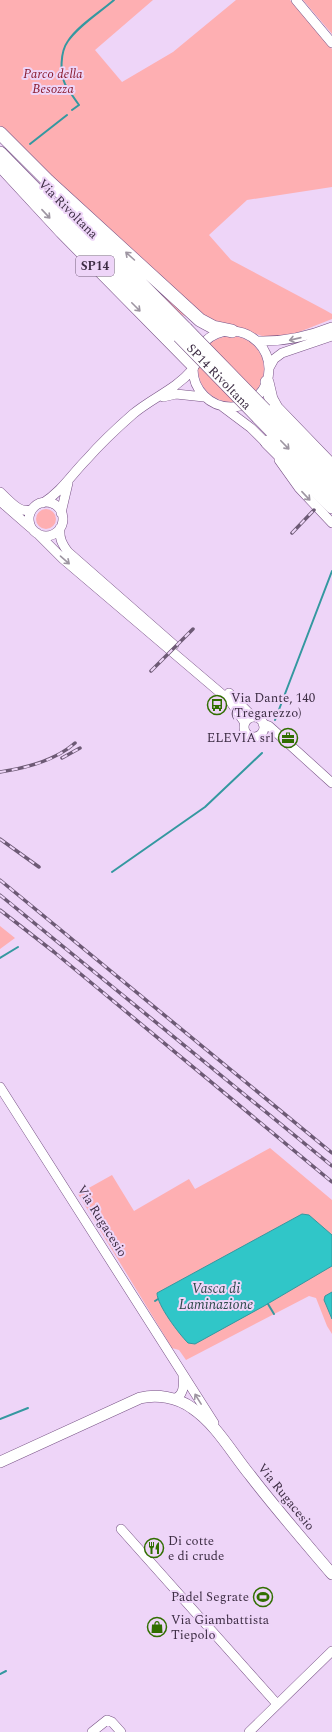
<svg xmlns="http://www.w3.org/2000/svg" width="332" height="1732" viewBox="0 0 332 1732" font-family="Spectral,serif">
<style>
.green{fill:#feafb2}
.water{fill:#30c6c8;stroke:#3498a0}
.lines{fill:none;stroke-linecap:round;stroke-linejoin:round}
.stream{stroke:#3498a0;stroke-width:2}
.minor-casing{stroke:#775285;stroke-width:10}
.major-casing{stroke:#775285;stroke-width:12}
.highway-casing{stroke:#775285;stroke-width:14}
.minor{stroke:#fff;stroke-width:9}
.major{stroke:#fff;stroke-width:11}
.highway{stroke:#fff;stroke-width:13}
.rail-casing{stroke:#6d5a75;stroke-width:3.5}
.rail{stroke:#eed5f8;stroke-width:2;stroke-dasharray:6;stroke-linecap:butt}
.highway-bridge-casing{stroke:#775285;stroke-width:14;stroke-linecap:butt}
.highway-bridge{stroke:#fff;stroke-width:13}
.oneway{stroke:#9e96a2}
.labels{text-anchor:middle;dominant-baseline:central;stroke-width:4;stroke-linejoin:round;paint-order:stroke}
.shield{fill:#eed5f8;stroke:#725f7a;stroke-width:1}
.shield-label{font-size:12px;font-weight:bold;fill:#3d2d44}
.park-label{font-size:13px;font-style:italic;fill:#8a1d30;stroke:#eed5f8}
.street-label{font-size:13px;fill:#3d2d44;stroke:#eed5f8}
.poi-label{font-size:13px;fill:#3d2d44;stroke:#eed5f8;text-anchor:start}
.water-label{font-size:14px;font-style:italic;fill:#2c494a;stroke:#eed5f8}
</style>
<rect width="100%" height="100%" fill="#eed5f8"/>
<!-- green -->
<path class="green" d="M0,0H153L95,50L122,82L173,52L236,0H290L332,49V187L247,200L209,235L231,260L325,310L332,314V319L294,334L279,338L265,337L239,328L196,322L179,313L0,135Z
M303,0H332V34Z
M198 369a33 33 0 1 1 66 0a33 33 0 1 1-66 0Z
M36 519a10 10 0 1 1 20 0a10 10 0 1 1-20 0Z
M0,926L15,938L0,949Z
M270,1148L332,1200V1334L327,1326L316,1298L309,1296L186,1360L179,1350L172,1348L78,1194L112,1175L134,1211L189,1179L195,1189Z"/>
<!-- water -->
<path class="water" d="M302,1214L309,1215L332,1235V1266L264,1306L195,1344L188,1343C179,1334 157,1305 157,1293Z
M332,1292V1319L324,1300L325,1296Z"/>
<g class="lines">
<!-- stream -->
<path class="stream" d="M72,110L79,105C74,98 69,91 65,84C60,73 60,52 68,41C79,25 99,13 114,0
M30,144L67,115
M275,720L332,571
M112,872L205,807L262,753
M0,958L18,947
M155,1301L158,1299
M268,1304L274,1314
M0,1419L28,1408
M0,1674L6,1671"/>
<!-- minor casing -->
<g class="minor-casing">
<path id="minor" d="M296,0L332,43
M193 369a38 38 0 1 1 76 0a38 38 0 1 1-76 0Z
M257,341C283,342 307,337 332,327
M269,368L274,359L282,353L332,336
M163,397L176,394L204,397
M223,407L251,428L269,446
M279,460L299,488L332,523
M0,492C8,499 21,516 32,509
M0,501L31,528
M29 519a17 17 0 1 1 34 0a17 17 0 1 1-34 0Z
M43,503C62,491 72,474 87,459C101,443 117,428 133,414C152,398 176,389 192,370
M61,513L68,483
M60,528C59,538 62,544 68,552L174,645
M37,533L63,559L230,701L245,723
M229,693L253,717
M244 727a10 10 0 1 1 20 0a10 10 0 1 1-20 0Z
M263,724L269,726L279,735L332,783
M0,1087L214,1423
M173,1399C184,1396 184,1386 183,1377
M121,1529L277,1704
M92,1732L107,1720L112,1722L121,1732
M249,1732L332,1651"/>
</g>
<!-- major casing -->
<g class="major-casing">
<path id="major" d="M0,1462L140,1398C157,1394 177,1397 192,1408C216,1424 232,1453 250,1475C276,1509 304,1541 332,1574"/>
</g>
<!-- highway casing -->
<g class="highway-casing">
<path id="highway" d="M0,133L48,181L200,320L213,327L232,331
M0,153L179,336
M0,165L62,232L193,365
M76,218L186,329
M267,382L271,399L276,408L332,466
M265,410L332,479
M258,417L332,493
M267,442L332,507"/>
</g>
<!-- minor -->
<use href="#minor" class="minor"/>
<!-- major -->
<use href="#major" class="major"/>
<!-- highway -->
<use href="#highway" class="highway"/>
<!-- rail casing -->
<g class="rail-casing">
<path id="rail" d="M292,533L314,510
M151,671L193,629
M62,758L80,748
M0,772C26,768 55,761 75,743
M0,839L39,867
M0,880L332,1153
M0,895L332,1166
M0,910L54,952L332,1182"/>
</g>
<!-- rail -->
<use href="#rail" class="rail"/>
<!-- highway-bridge casing -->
<g class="highway-bridge-casing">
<g id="highway-bridge">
<path d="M186,329L265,410"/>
<path id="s1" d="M179,336L258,417"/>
</g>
</g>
<!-- highway-bridge -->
<use href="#highway-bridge" class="highway-bridge"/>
</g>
<!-- one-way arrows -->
<defs><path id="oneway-shaft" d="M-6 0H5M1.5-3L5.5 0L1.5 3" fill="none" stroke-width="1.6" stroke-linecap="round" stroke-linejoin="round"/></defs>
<g class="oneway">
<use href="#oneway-shaft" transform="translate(46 214) rotate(47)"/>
<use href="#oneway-shaft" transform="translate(130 256) rotate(-138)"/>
<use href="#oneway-shaft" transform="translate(136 307) rotate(45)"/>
<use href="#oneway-shaft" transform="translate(295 339) rotate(167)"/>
<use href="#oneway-shaft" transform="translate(285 445) rotate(46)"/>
<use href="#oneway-shaft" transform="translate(306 496) rotate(47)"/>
<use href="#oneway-shaft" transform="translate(65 560) rotate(41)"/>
<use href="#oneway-shaft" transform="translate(198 1399) rotate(-122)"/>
</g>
<!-- icons -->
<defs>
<g id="bus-ring" transform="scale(1)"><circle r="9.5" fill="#eed5f8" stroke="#316e00" stroke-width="1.5"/><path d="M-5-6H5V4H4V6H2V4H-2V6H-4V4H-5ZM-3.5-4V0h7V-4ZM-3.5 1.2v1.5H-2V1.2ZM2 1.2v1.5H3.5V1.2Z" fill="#316e00"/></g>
<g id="office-ring" transform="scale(1)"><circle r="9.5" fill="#eed5f8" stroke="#316e00" stroke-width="1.5"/><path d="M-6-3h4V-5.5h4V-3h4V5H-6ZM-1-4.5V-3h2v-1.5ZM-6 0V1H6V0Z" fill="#316e00"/></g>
<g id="restaurant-ring" transform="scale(1)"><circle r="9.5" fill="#eed5f8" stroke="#316e00" stroke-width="1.5"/><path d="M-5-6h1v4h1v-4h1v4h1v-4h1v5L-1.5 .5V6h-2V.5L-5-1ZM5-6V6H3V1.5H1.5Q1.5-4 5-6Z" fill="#316e00"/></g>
<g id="stadium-ring" transform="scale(1)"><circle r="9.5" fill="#eed5f8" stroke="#316e00" stroke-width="1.5"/><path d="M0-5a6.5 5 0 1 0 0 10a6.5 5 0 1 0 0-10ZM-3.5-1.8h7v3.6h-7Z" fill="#316e00"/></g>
<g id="shop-ring" transform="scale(1)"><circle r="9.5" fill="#eed5f8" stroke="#316e00" stroke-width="1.5"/><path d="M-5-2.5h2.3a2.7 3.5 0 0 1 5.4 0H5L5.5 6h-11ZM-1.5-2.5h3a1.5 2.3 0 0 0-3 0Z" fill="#316e00"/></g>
</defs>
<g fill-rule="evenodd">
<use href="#bus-ring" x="217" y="705"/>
<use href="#office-ring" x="288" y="738"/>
<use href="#restaurant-ring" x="154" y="1548"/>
<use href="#stadium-ring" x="263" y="1597"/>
<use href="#shop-ring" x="157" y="1627"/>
</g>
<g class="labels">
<!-- shield labels -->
<rect class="shield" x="76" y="256" width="38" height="20" rx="3"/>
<g class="shield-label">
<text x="95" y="266">SP14</text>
</g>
<!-- park labels -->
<g class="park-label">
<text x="53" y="74">Parco della<tspan x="53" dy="15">Besozza</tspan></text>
</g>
<!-- street labels -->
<g class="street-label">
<text transform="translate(68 209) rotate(45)">Via Rivoltana</text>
<text stroke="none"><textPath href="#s1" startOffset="57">SP14 Rivoltana</textPath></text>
<text transform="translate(102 1221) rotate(58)">Via Rugacesio</text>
<text transform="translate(286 1497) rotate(51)">Via Rugacesio</text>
</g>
<!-- poi labels -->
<g class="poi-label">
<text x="231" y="698">Via Dante, 140<tspan x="231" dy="15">(Tregarezzo)</tspan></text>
<text x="274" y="738" text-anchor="end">ELEVIA srl</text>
<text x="168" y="1541">Di cotte<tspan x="168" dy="15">e di crude</tspan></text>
<text x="249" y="1597" text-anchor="end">Padel Segrate</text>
<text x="171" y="1620">Via Giambattista<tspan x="171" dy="15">Tiepolo</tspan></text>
</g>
<!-- water labels -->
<g class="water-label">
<text x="216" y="1288">Vasca di<tspan x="216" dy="16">Laminazione</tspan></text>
</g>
</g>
</svg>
